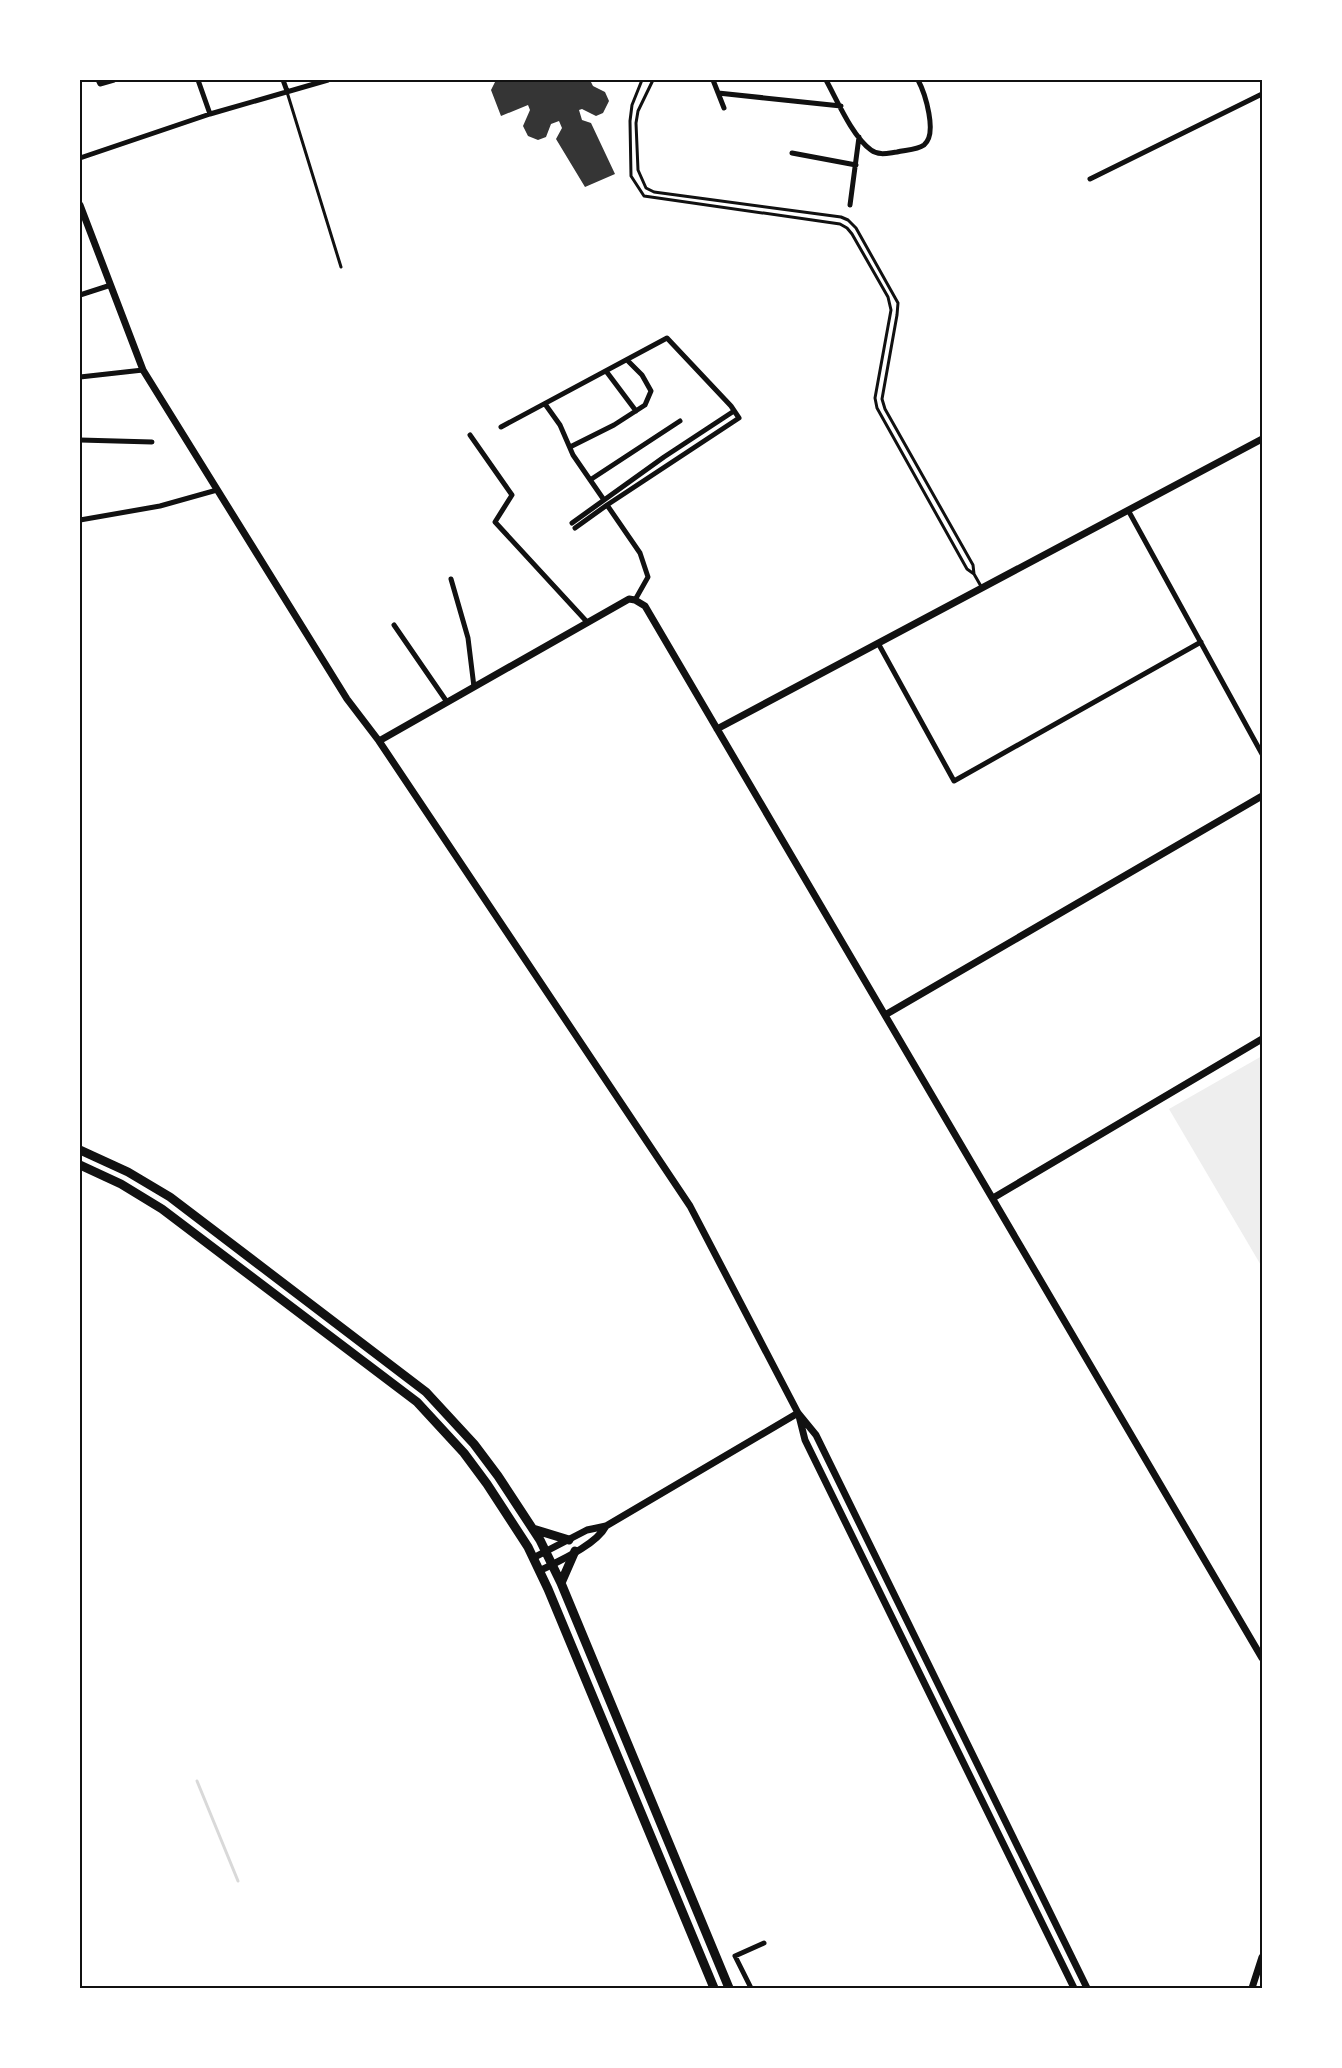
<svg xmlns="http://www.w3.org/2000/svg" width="1342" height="2068" viewBox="0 0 1342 2068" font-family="'PT Sans Narrow',sans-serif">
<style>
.green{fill:#eee}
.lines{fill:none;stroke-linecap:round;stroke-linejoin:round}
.stream{stroke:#d9d9d9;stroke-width:3}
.building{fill:#353535}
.service{stroke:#111;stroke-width:3}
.minor{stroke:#111;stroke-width:5}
.tertiary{stroke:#111;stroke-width:7}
.trunk{stroke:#111;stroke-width:9}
.neatline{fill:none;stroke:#111;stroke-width:2}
</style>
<rect width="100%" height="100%" fill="#fff"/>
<!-- green -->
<path class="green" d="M1262,1056V1267L1169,1109Z"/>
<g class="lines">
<!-- stream -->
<path class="stream" d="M197,1781L238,1881"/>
</g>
<!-- building -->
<path class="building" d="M496,80H590L593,86L605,92L609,101L603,113L596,116L582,109L579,110L582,120L591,123L615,174L585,187L556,139L562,128L559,121L551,124L546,137L538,140L528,136L523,126L530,110L528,105L501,116L491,90Z"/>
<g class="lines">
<!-- service -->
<path class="service" d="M642,80L632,105L630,121L631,176L644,196L840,224L847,228L852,234L888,297L891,310L875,398L877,408L967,569L974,574L973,565L885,409L882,399L897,315L898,303L856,228L848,220L841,217L654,192L646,188L638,170L636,123L638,111L653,80
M287,92L341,267
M974,574L982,588"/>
<!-- minor -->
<path class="minor" d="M98,80L100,84L114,80
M198,80L210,114
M283,80L287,91
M713,80L724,108
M826,80C837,100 852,136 871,150C879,156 888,153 897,152C905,150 917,150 924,145C938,134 925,93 918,80
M718,93L841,106
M792,153L856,165
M80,158L210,114L328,80
M1090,179L1262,94
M850,205L859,137
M80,295L111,285
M606,371L636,411
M80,377L143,370
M545,404L560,425L573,455L604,500
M501,427L667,338L731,406L739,418L607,505L640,553L648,577L635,600
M470,435L512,495L495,522L588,623
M80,440L152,442
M570,447L614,425L645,405L651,391L642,375L627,360
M590,480L680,421
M1128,510L1262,754
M80,520L160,506L217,490
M572,523L664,457L734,411
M575,528L607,505
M451,579L468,638L474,687
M394,625L447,702
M878,643L954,781L1201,642
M751,1988L735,1956L764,1943"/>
<!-- tertiary -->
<path class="tertiary" d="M80,205L143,370L347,699L379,741L690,1206L798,1413L816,1435L1087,1988
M717,729L1262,439
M379,741L629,599L635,600L645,606L1262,1658
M885,1015L1262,796
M993,1198L1262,1039
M799,1416L805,1440L1074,1988
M533,1558L587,1530L606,1526L798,1413
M539,1571C559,1561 596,1545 606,1526
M1252,1988L1262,1957"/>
<!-- trunk -->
<path class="trunk" d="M80,1150L128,1172L170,1197L426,1392L474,1444L498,1476L540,1540L561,1583L729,1988
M80,1165L121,1184L162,1209L417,1402L464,1453L487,1484L528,1547L548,1589L714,1988
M533,1529L569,1540
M561,1583L575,1551"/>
</g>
<!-- border -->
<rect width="1342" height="2068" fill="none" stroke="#ffffff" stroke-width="162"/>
<rect x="81" y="81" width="1180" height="1906" class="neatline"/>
</svg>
